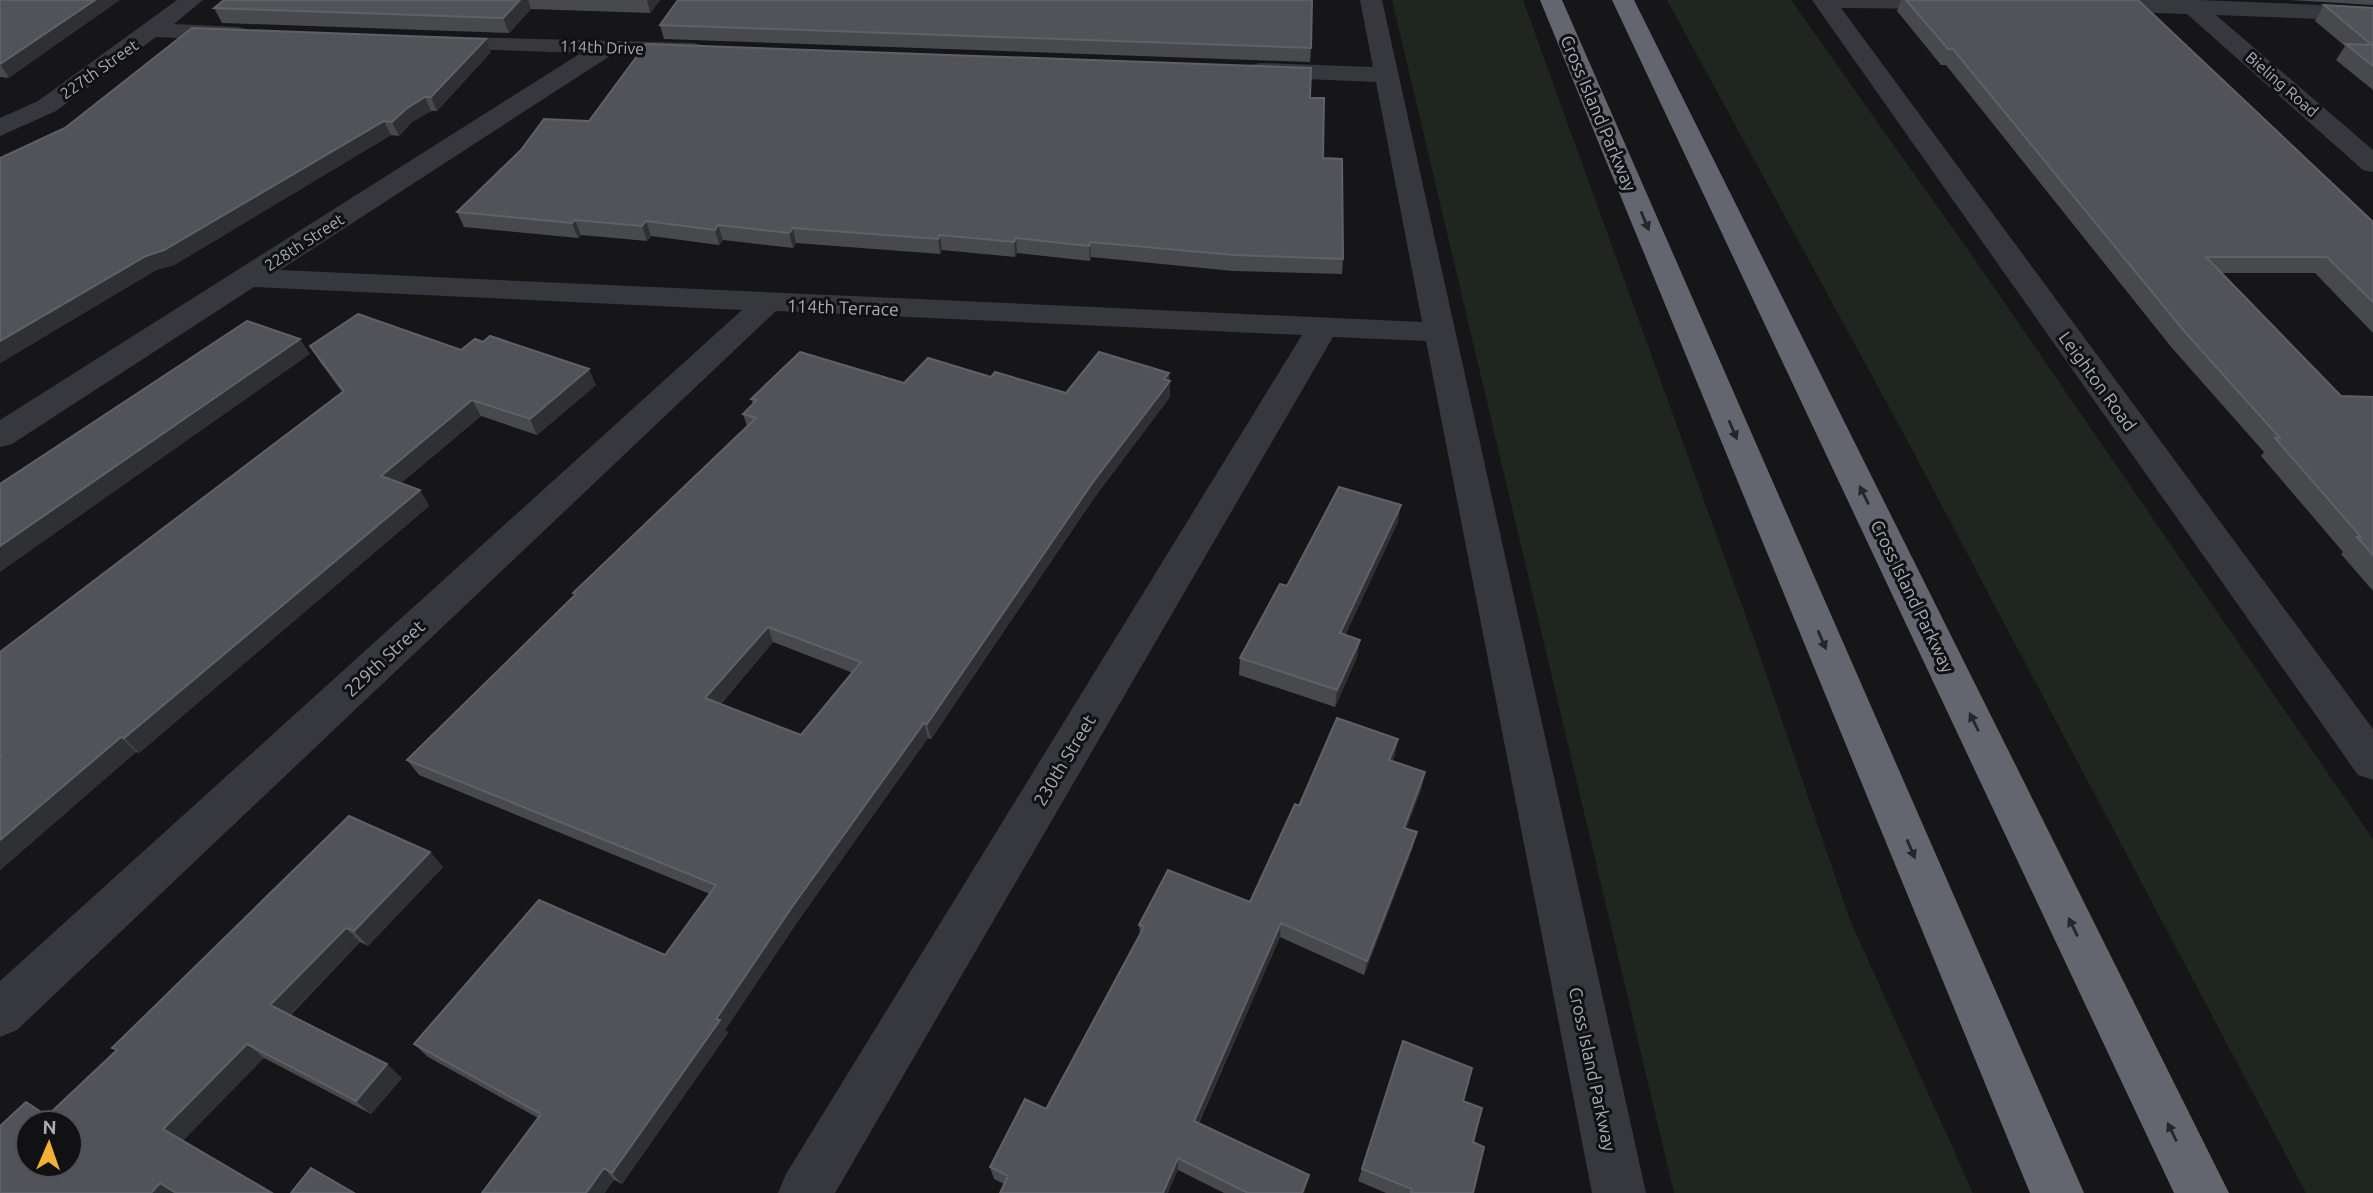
<svg xmlns="http://www.w3.org/2000/svg" width="2373" height="1193" viewBox="0 0 2373 1193" font-family="Ubuntu,sans-serif">
<style>
.green{fill:#1e261f}
.lines{fill:none;stroke-linecap:round;stroke-linejoin:round}
.street{fill:#37383d;fill-rule:evenodd}
.highway{fill:#63666e;fill-rule:evenodd}
.wall{fill:#47494d;fill-rule:evenodd}
.shaded-wall{fill:#2f3033}
.building{fill:#525359;stroke:#5f6168;stroke-width:2;fill-rule:evenodd}
.oneway{fill:#26262a}
.labels{text-anchor:middle;dominant-baseline:central;stroke-width:6;stroke-linejoin:round;paint-order:stroke}
.far-street-label{font-size:16px;fill:#a8adb8;stroke:#111113}
.street-label{font-size:18px;fill:#a8adb8;stroke:#111113}
</style>
<rect width="100%" height="100%" fill="#161618"/>
<!-- green -->
<path class="green" d="M1392,0H1523L1757,647L1850,920L1973,1193H1674Z
M1667,0H1791L1980,267L2373,839V1193H2306L1906,438Z"/>
<g class="lines">
<!-- street -->
<path class="street" d="M177,0H203L174,24L238,27L246,29L250,34L246,39L238,41L156,37L56,111L0,136V118L38,101Z
M1360,0H1382L1646,1193H1592L1426,341L1333,337L835,1193H778L786,1174L1302,335L776,311L17,1030L0,1037V981L742,310L254,287L12,444L0,447V420L581,53L435,48L427,46L423,41L427,36L693,43L702,45L705,50L702,55L693,57L613,54L280,270L1422,322L1376,82L1260,77L1251,75L1248,70L1251,65L1260,63L1373,67Z
M1812,0H1961L1959,7L1951,9L1841,8L2373,729V780L2358,775Z
M2083,0H2198L2373,7V21L2216,15L2373,150V172L2363,170L2187,14L2092,11L2084,9L2081,4Z"/>
<!-- highway -->
<path class="highway" d="M1540,0H1562L2084,1193H2030Z
M1612,0H1634L2229,1193H2174Z"/>
</g>
<!-- wall -->
<path class="wall" d="M0,0L9,78L0,77Z
M224,0H660L650,13L531,9L509,33L222,23L214,8Z
M1901,0H2138L2373,222V333L2315,273H2222L2341,396L2373,397V591L2341,554L2343,552L2261,456L2264,452L2172,348L1946,65H1941L1897,11Z
M2290,0H2373V5Z
M2324,5L2373,8V90L2336,60L2345,46L2315,21Z
M660,25L1311,48L1310,62L664,39Z
M491,52L437,111H431L412,122L399,136L391,135L174,265L156,270L0,363V158Z
M1310,98L1343,259L1342,274L1233,271L1091,257L1090,261L1017,253L1015,257L942,250L940,254L796,243L793,248L723,240L719,245L651,236L647,241L581,235L578,238L464,227L457,212L589,121Z
M310,346L461,350L596,385L537,435L481,416L401,483L420,490L429,506L139,753L136,752L0,870V652L342,392L320,362Z
M1169,373L1170,397L1094,498L931,739L928,738L798,921L725,1030L728,1033L622,1184L614,1180L538,1118L428,1057L414,1044L665,955L710,894L419,775L407,760L575,596L573,593L747,426L743,414L753,404L751,399L904,383L991,377L1066,393ZM773,642L853,673L801,735L721,704Z
M1398,522L1345,635L1360,640L1357,657L1335,707L1239,675L1240,658L1287,586Z
M1395,755L1392,761L1422,787L1406,829L1413,847L1364,975L1280,937L1199,1123L1309,1175L1304,1193H1224L1178,1170L1004,1184L994,1179L990,1167L1046,1109L1140,934L1139,925L1250,902L1299,806Z
M430,852L443,867L368,946L360,942L290,1016L402,1078L371,1114L264,1058L48,1115L117,1051L112,1048Z
M1463,1101L1473,1142V1193H1386L1358,1181L1362,1169Z"/>
<!-- shaded-wall -->
<path class="shaded-wall" d="M95,0H120L9,78L0,64Z
M520,0H528L531,9L509,33L503,18Z
M647,0H660L650,13Z
M486,39L491,52L437,111L431,97Z
M425,97L431,111L412,122L399,136L392,122L406,109Z
M384,121L391,135L174,265L156,270L0,363V341L146,256Z
M575,220L581,235L578,238L572,223Z
M646,221L651,236L647,241L642,226Z
M718,225L723,240L719,245L715,230Z
M793,228L796,243L793,248L789,233Z
M940,235L942,250L940,254L938,239Z
M1016,238L1017,253L1015,257L1014,242Z
M1090,242L1091,257L1090,261L1089,246Z
M300,339L310,354L0,572V546Z
M589,369L596,385L537,435L530,419Z
M1169,373L1170,397L1094,498L931,739L927,724Z
M472,400L481,416L391,491L381,476Z
M420,490L429,506L139,753L124,738Z
M1401,505L1398,522L1338,651L1340,633Z
M768,627L773,642L712,714L705,698Z
M1360,640L1357,657L1335,707L1337,690Z
M924,723L928,738L798,921L725,1030L728,1033L622,1184L612,1173L792,907Z
M121,737L136,752L0,870V840Z
M1398,739L1395,755L1386,775L1389,760Z
M1425,772L1422,787L1401,843L1404,828Z
M1417,832L1413,847L1364,975L1367,961Z
M430,852L443,867L368,946L354,931Z
M1281,923L1280,937L1194,1133V1121Z
M346,928L360,942L286,1019L270,1005Z
M247,1044L264,1058L183,1141L163,1129Z
M387,1064L402,1078L371,1114L356,1101Z
M1178,1158V1170L1168,1193H1163Z
M604,1168L614,1180L605,1193H586Z
M1309,1175L1304,1193H1302Z
M160,1183L177,1193H151Z"/>
<!-- building -->
<path class="building" d="M0,0H95L0,64Z
M224,0H520L503,18L214,8Z
M678,0H1312L1311,48L660,25Z
M1906,0H2138L2373,222V302L2327,257H2206L2341,396L2373,397V555L2357,537H2361L2275,438H2280L2184,331L1953,49H1948Z
M2324,5L2373,8V66L2346,44L2372,45Z
M192,28L486,39L431,97H425L406,109L392,122L384,121L164,250L146,256L0,341V158L65,128Z
M646,44L1311,68L1310,98H1324L1323,158L1342,159L1343,259L1234,255L1090,242L1089,246L1016,238L1014,242L940,235L938,239L793,228L789,233L718,225L715,230L646,221L642,226L575,220L572,223L457,212L521,150L544,119L589,121Z
M358,314L461,350L475,339L483,342L490,336L589,369L530,419L472,400L381,476L420,490L124,738L121,737L0,840V759L2,757L0,756V652L344,391L310,346Z
M247,321L300,339L0,546V484Z
M800,352L904,383L928,358L991,377L995,372L1066,393L1099,352L1169,373L1164,379L1170,381L1093,482L927,724L924,723L792,907L716,1019L720,1020L612,1173L604,1168L586,1193H482L541,1114L414,1044L539,900L665,955L716,885L407,760L576,594L573,593L756,418L743,414L757,400L751,399ZM768,627L861,662L801,735L705,698Z
M1339,487L1401,505L1340,633L1360,640L1337,690L1240,658L1280,584L1287,586Z
M1337,718L1398,739L1389,760L1425,772L1404,828L1417,832L1367,961L1281,923L1194,1121L1309,1175L1302,1193H1248L1178,1158L1163,1193H1000L1008,1176L990,1167L1025,1099L1046,1109L1144,927L1139,925L1168,870L1250,902L1295,804L1299,806Z
M349,816L430,852L354,931L346,928L270,1005L387,1064L356,1101L247,1044L163,1129L272,1193H176L160,1183L151,1193H0V1126L26,1102L47,1116L117,1050L112,1048ZM28,1123H70V1165H28Z
M1403,1041L1472,1068L1463,1101L1482,1108L1473,1142L1484,1147L1473,1193H1411L1412,1189L1362,1169Z
M311,1168L354,1193H291Z"/>
<!-- one-way arrows -->
<defs><path id="oneway-solid" d="M-6-.8H1V-3.2L6.5 0L1 3.2V.8H-6Z" transform="scale(1.75)"/></defs>
<g class="oneway">
<use href="#oneway-solid" transform="translate(1645 221) rotate(67)"/>
<use href="#oneway-solid" transform="translate(1733 430) rotate(67)"/>
<use href="#oneway-solid" transform="translate(1864 495) rotate(-116)"/>
<use href="#oneway-solid" transform="translate(1822 640) rotate(67)"/>
<use href="#oneway-solid" transform="translate(1974 722) rotate(-116)"/>
<use href="#oneway-solid" transform="translate(1911 849) rotate(67)"/>
<use href="#oneway-solid" transform="translate(2073 927) rotate(-116)"/>
<use href="#oneway-solid" transform="translate(2172 1132) rotate(-116)"/>
</g>
<g class="labels">
<!-- far-street labels -->
<g class="far-street-label">
<text transform="translate(602 47) rotate(2)">114th Drive</text>
<text transform="translate(99 69) rotate(-35)">227th Street</text>
<text transform="translate(2282 84) rotate(41)">Bieling Road</text>
<text transform="translate(304 242) rotate(-33)">228th Street</text>
</g>
<!-- street labels -->
<g class="street-label">
<text transform="translate(1599 113) rotate(67)">Cross Island Parkway</text>
<text transform="translate(843 307) rotate(2)">114th Terrace</text>
<text transform="translate(2098 381) rotate(54)">Leighton Road</text>
<text transform="translate(1913 596) rotate(64)">Cross Island Parkway</text>
<text transform="translate(384 658) rotate(-43)">229th Street</text>
<text transform="translate(1064 760) rotate(-59)">230th Street</text>
<text transform="translate(1593 1069) rotate(78)">Cross Island Parkway</text>
</g>
</g>
<!-- north arrow -->
<g transform="translate(49 1144) rotate(2)"><circle r="33" fill="#111113" stroke="#4d4f55" stroke-width="2"/>
<path d="M0-5L12 26L0 18L-12 26Z" fill="#f2b134"/>
<text y="-10" font-size="19" font-weight="bold" text-anchor="middle" fill="#a8adb8">N</text>
</g>
</svg>
